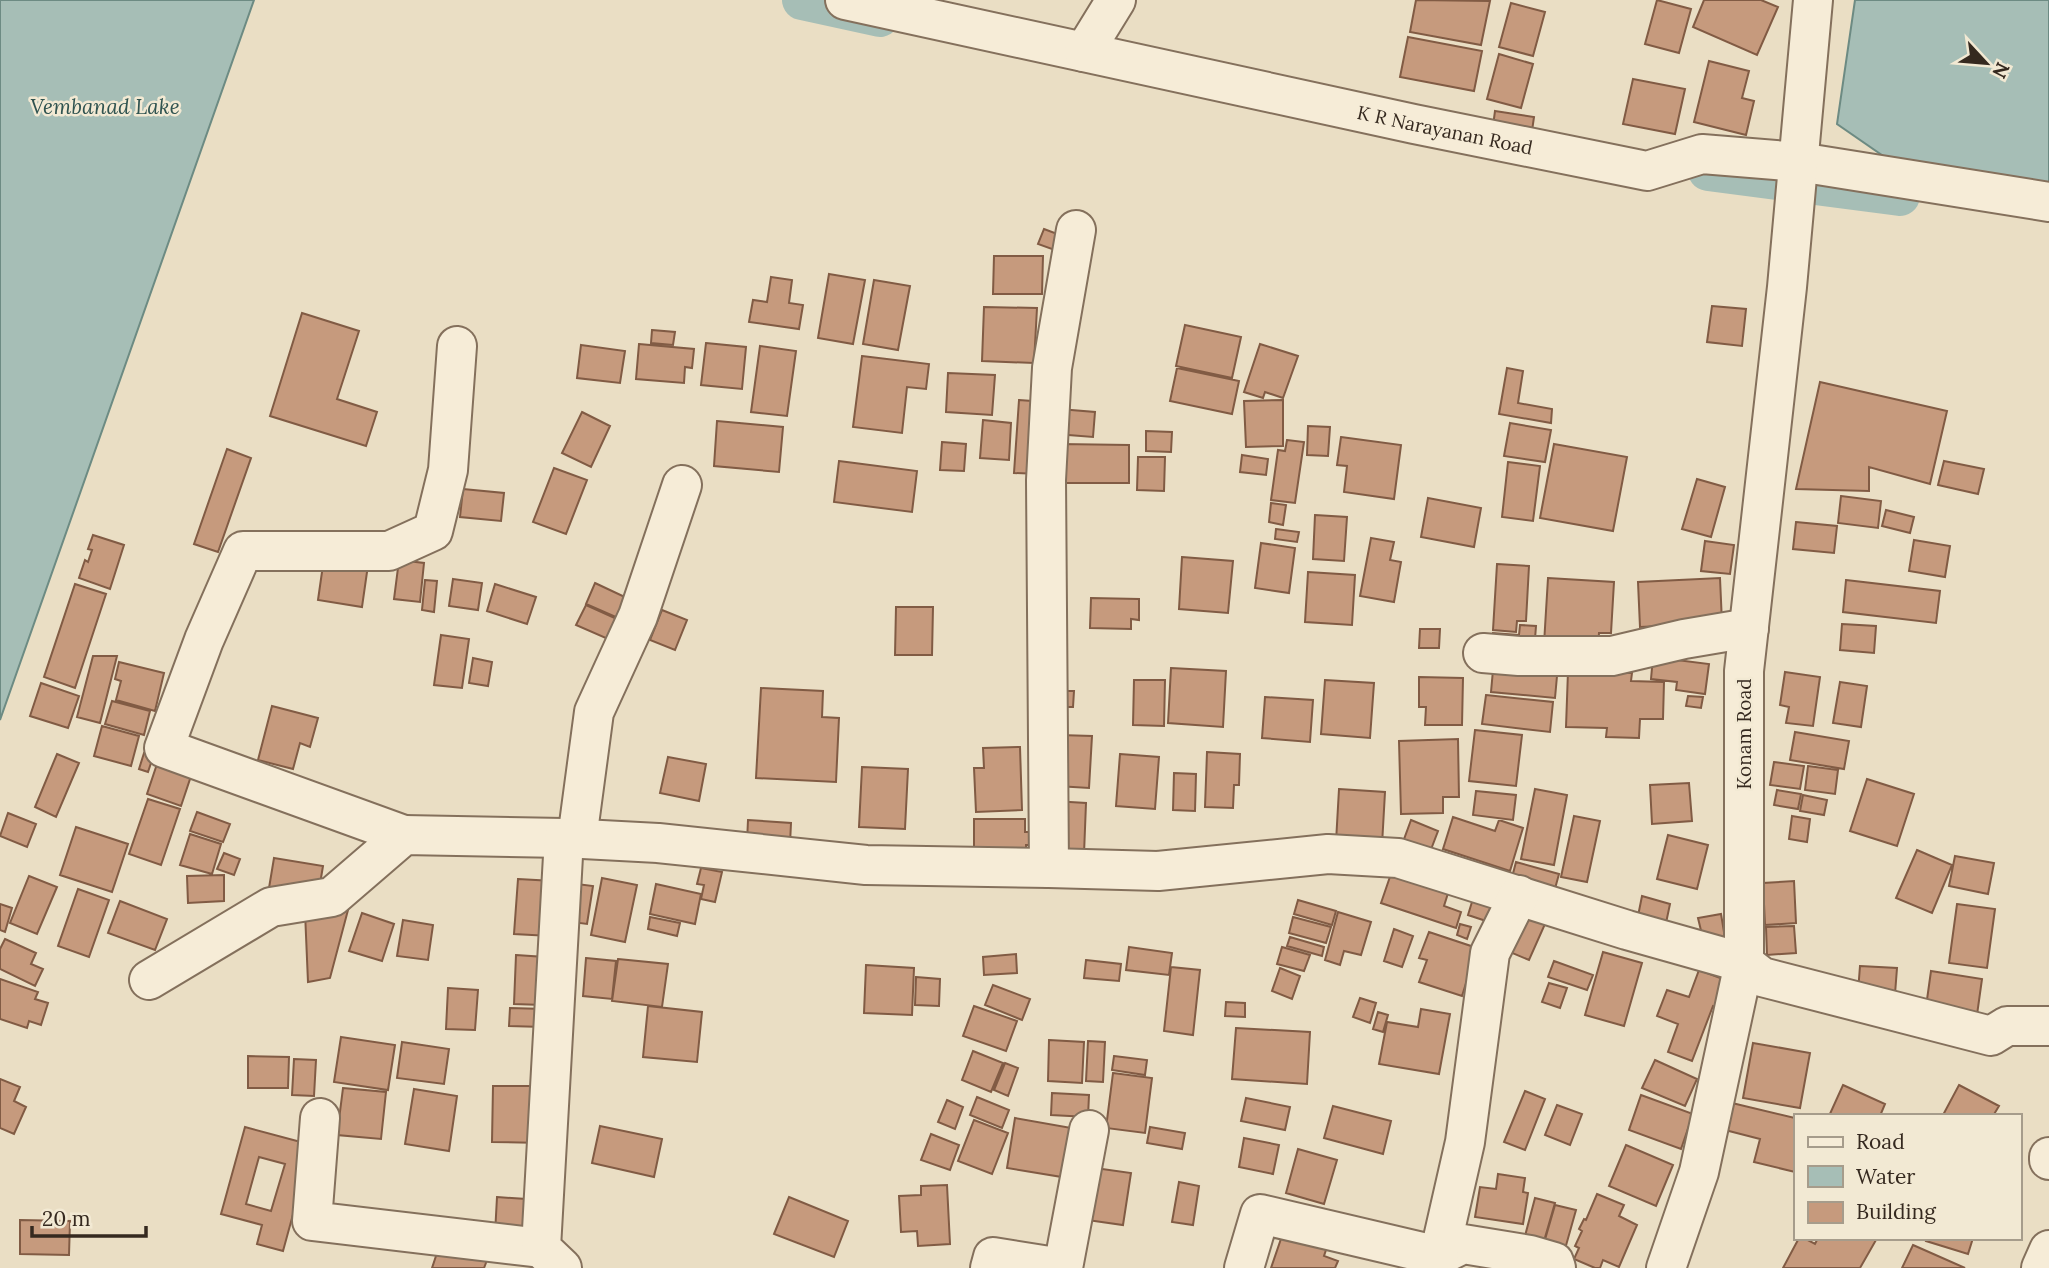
<svg xmlns="http://www.w3.org/2000/svg" width="2049" height="1268" viewBox="0 0 2049 1268" font-family="Lora,serif">
<style>
.water{fill:#a6beb6;stroke:#6d8b83;stroke-width:2}
.lines{fill:none;stroke-linecap:round;stroke-linejoin:round}
.canal{stroke:#a6beb6;stroke-width:40}
.building{fill:#c69a7d;stroke:#815b44;stroke-width:2;fill-rule:evenodd}
.minor-casing{stroke:#84705c;stroke-width:42}
.minor{stroke:#f6ecd7;stroke-width:38}
.labels{text-anchor:middle;dominant-baseline:central;stroke-width:5;stroke-linejoin:round;paint-order:stroke}
.street-label{font-size:19px;fill:#35291f;stroke:#f2e9d3}
.water-label{font-size:21px;font-style:italic;fill:#2f5350;stroke:#f2e9d3}
</style>
<rect width="100%" height="100%" fill="#eadec4"/>
<!-- water -->
<path class="water" d="M0,0H254L0,720Z
M1855,0H2049V183L1892,162L1837,124Z"/>
<g class="lines">
<!-- canal -->
<path class="canal" d="M802,0L880,17
M1708,171L1900,196"/>
</g>
<!-- building -->
<path class="building" d="M1416,0L1490,1L1481,45L1410,32Z
M1657,0L1691,9L1679,53L1645,44Z
M1704,0H1761L1778,7L1757,55L1693,27Z
M1511,3L1545,12L1533,56L1499,47Z
M1408,37L1482,51L1474,91L1400,77Z
M1499,54L1533,64L1521,108L1487,99Z
M1709,61L1749,71L1742,98L1754,101L1746,135L1694,122Z
M1633,79L1685,89L1675,134L1623,124Z
M1495,111L1534,117L1532,131L1493,126Z
M1044,229L1068,238L1063,253L1038,244Z
M994,256H1043L1042,294H993Z
M829,274L865,280L853,344L818,338Z
M771,277L792,280L789,303L803,305L799,329L749,322L753,300L767,302Z
M874,280L910,286L898,350L863,344Z
M1712,306L1746,309L1742,346L1707,342Z
M984,307L1037,308L1034,363L982,361Z
M302,313L359,331L337,399L377,412L366,446L270,416Z
M1185,325L1241,337L1232,378L1176,366Z
M652,330L675,332L673,345L651,343Z
M706,343L746,347L742,389L701,385Z
M639,344L694,349L692,368L685,367L684,383L636,379Z
M1260,344L1298,356L1283,398L1265,392L1263,398L1244,392Z
M581,345L625,351L620,383L577,378Z
M760,346L796,351L787,416L751,412Z
M862,356L929,364L926,389L907,387L902,433L853,427Z
M1177,368L1239,381L1232,414L1170,401Z
M1507,368L1523,371L1518,403L1552,409L1551,423L1499,414Z
M948,373L995,375L992,415L946,412Z
M1820,382L1947,411L1930,484L1869,467V491L1796,489Z
M1019,400L1045,402L1040,474L1014,473Z
M1283,400V446L1246,447L1244,401Z
M1059,409L1095,412L1093,437L1056,434Z
M582,412L610,426L591,467L562,453Z
M983,420L1011,423L1009,460L980,458Z
M717,421L783,427L779,472L714,466Z
M1510,423L1551,430L1545,462L1504,456Z
M1308,426L1330,427L1328,456L1307,455Z
M1146,431L1172,432L1171,452L1146,451Z
M1341,437L1401,445L1394,499L1344,492L1347,466L1337,465Z
M1287,440L1304,442L1295,503L1271,500L1278,450L1285,451Z
M942,442L966,444L964,471L940,470Z
M1060,444L1129,445V483H1060Z
M1554,444L1627,457L1613,531L1540,518Z
M227,449L251,458L218,552L194,544Z
M1242,455L1268,459L1266,475L1240,472Z
M1138,457H1165L1164,491L1137,490Z
M839,461L917,471L912,512L834,502Z
M1944,461L1984,469L1978,494L1938,485Z
M1508,462L1540,466L1533,521L1502,517Z
M554,468L587,480L566,534L533,522Z
M1697,479L1725,487L1711,537L1682,529Z
M463,489L504,493L501,521L460,517Z
M1841,496L1881,501L1878,528L1838,523Z
M1428,498L1481,508L1474,547L1421,537Z
M1271,503L1286,505L1283,525L1269,522Z
M1886,510L1914,517L1910,533L1882,526Z
M1315,515L1347,517L1344,561L1313,559Z
M1796,522L1837,526L1834,553L1793,549Z
M1276,529L1299,532L1297,542L1275,539Z
M93,535L124,545L110,589L79,578L85,560L88,562L92,550L88,549Z
M1371,538L1394,542L1390,560L1401,562L1394,602L1360,596Z
M1914,540L1950,546L1945,577L1909,571Z
M1705,541L1734,545L1730,574L1701,571Z
M1261,543L1295,548L1289,593L1255,588Z
M1182,557L1233,561L1228,613L1179,609Z
M324,558L368,565L362,607L318,600Z
M399,560L424,563L420,602L394,599Z
M1497,564L1529,566L1526,621H1517L1516,632L1493,630Z
M1308,572L1355,575L1352,625L1305,622Z
M1548,578L1614,582L1611,633H1599L1598,647L1544,644Z
M1720,578L1722,623L1640,627L1638,582Z
M453,579L482,583L478,610L449,606Z
M425,580L437,581L434,612L422,610Z
M1846,580L1940,591L1936,623L1843,612Z
M595,583L627,598L618,618L586,604Z
M75,584L106,594L75,688L44,677Z
M495,584L536,597L527,624L487,611Z
M1091,598L1139,599V620L1131,619V629L1090,628Z
M586,605L617,619L608,639L576,625Z
M896,607H933L932,655H895Z
M662,610L687,620L675,650L650,640Z
M1842,624L1876,626L1874,653L1840,650Z
M1520,625L1536,626L1534,652L1492,649L1493,633L1519,635Z
M1420,629H1440L1439,648H1419Z
M441,635L469,639L462,688L434,685Z
M93,656H117L100,723L77,717Z
M1653,657L1709,664L1705,694L1676,690L1677,682L1651,679Z
M473,658L492,662L488,686L469,683Z
M1494,659L1558,665L1555,698L1491,692Z
M119,662L164,673L155,711L116,700L121,681L115,679Z
M1171,668L1226,671L1223,727L1168,723Z
M1568,671L1632,673L1631,681L1664,682L1663,719H1640L1639,738L1606,737L1607,728L1566,727Z
M1785,672L1820,677L1813,726L1786,723L1789,707L1780,705Z
M1419,677L1463,678L1462,725H1425L1426,707H1419Z
M1134,680H1165L1164,726L1133,725Z
M1325,680L1374,683L1370,738L1321,734Z
M1840,682L1867,686L1861,727L1833,723Z
M41,683L79,696L68,728L30,716Z
M761,688L823,691L822,717L839,718L836,782L756,778Z
M1054,691H1074L1073,707H1053Z
M1486,695L1553,702L1550,732L1482,724Z
M1688,696L1703,697L1701,708L1686,706Z
M1265,697L1313,700L1310,742L1262,738Z
M112,701L150,711L144,735L105,724Z
M272,706L318,718L310,747L300,743L293,769L258,760Z
M102,726L139,736L131,766L94,756Z
M1475,730L1522,735L1516,786L1469,781Z
M1795,732L1849,741L1844,769L1790,760Z
M1059,735L1092,736L1089,788L1057,786Z
M1458,739L1459,797H1443V813L1401,814L1399,741Z
M1020,747L1022,810L976,812L974,768H984L983,748Z
M1207,752L1240,754L1239,785H1234L1233,808L1205,807Z
M144,753L153,757L148,772L139,769Z
M57,754L79,763L56,817L35,807Z
M1120,754L1159,757L1155,809L1116,806Z
M668,757L706,764L699,801L660,793Z
M1774,762L1804,766L1800,789L1770,785Z
M157,764L191,776L181,806L147,794Z
M1808,766L1838,770L1835,794L1805,790Z
M862,767L908,769L905,829L859,827Z
M1174,773L1196,774L1195,811L1173,810Z
M1867,779L1914,794L1897,846L1850,831Z
M1689,783L1692,821L1652,824L1650,785Z
M1339,789L1385,792L1382,845L1336,842Z
M1535,789L1567,795L1554,865L1521,859Z
M1777,790L1801,794L1798,809L1774,805Z
M1476,791L1516,795L1513,820L1473,815Z
M1803,795L1827,800L1824,815L1800,811Z
M148,799L180,809L161,865L129,854Z
M1053,801L1086,803L1084,854L1051,853Z
M197,812L230,824L223,842L190,831Z
M8,813L36,824L27,847L0,836Z
M1574,816L1600,821L1587,882L1561,877Z
M1792,816L1810,819L1807,842L1789,839Z
M1453,817L1495,831L1499,820L1523,828L1510,871L1443,849Z
M974,819H1025V832H1031L1032,845H1026V858L974,859Z
M748,820L791,823L790,844L747,842Z
M1411,820L1438,831L1430,852L1403,842Z
M76,827L128,844L112,892L60,875Z
M190,834L221,844L212,874L180,865Z
M1668,835L1708,845L1697,889L1657,879Z
M1917,850L1952,865L1932,913L1896,898Z
M224,853L240,859L234,875L217,869Z
M1955,856L1994,863L1988,894L1949,886Z
M274,858L323,866L318,896L269,888Z
M1516,862L1559,874L1553,896L1510,885Z
M701,868L722,872L715,902L701,899L704,885L697,884Z
M1393,868L1450,887L1444,906L1461,912L1456,928L1381,903Z
M224,875V901L188,903L187,876Z
M29,876L57,887L37,934L10,923Z
M602,878L637,885L625,942L591,935Z
M518,879L553,881L550,936L514,934Z
M1794,881L1796,923L1765,925L1763,883Z
M569,883L593,886L587,924L564,921Z
M656,884L701,894L695,924L650,914Z
M78,889L109,900L89,957L58,946Z
M1475,892L1503,901L1495,924L1468,915Z
M1642,896L1670,904L1666,923L1638,916Z
M1298,900L1336,911L1332,925L1294,914Z
M120,901L167,919L155,950L108,933Z
M0,904L12,908L5,932L0,930Z
M1957,904L1995,909L1987,968L1949,963Z
M348,910L330,978L308,982L305,912Z
M1515,910L1545,924L1529,960L1498,947Z
M1338,912L1371,922L1361,955L1344,951L1340,965L1325,960Z
M362,913L394,924L382,961L349,951Z
M1721,914L1725,938L1704,943L1698,918Z
M650,917L680,923L677,936L648,929Z
M1293,917L1331,927L1326,943L1289,933Z
M403,920L433,925L428,960L397,956Z
M1460,924L1471,927L1467,939L1457,935Z
M1794,926L1796,953L1767,955L1766,927Z
M1394,929L1413,936L1402,967L1384,961Z
M1429,932L1477,948L1462,996L1419,982L1427,960L1419,958Z
M1290,937L1324,947L1322,956L1287,946Z
M5,939L36,953L31,964L43,969L35,986L0,969V949Z
M1129,947L1172,953L1169,975L1126,970Z
M1282,947L1310,955L1304,971L1277,964Z
M1603,952L1642,963L1624,1026L1585,1015Z
M1016,954L1017,973L984,975L983,957Z
M516,955L545,957L543,1005L514,1004Z
M586,958L616,961L612,999L583,996Z
M618,959L668,964L662,1007L612,1001Z
M1086,960L1121,964L1119,981L1084,978Z
M1554,961L1593,975L1587,990L1548,977Z
M866,965L914,968L912,1015L864,1013Z
M1860,966L1897,968L1895,994L1858,992Z
M1171,967L1200,970L1193,1035L1164,1031Z
M1280,968L1300,976L1292,999L1272,991Z
M1699,970L1723,979L1720,1009L1713,1006L1692,1061L1668,1052L1678,1024L1657,1016L1667,990L1689,997Z
M1931,971L1982,979L1976,1022L1925,1014Z
M916,977L940,979L939,1006L915,1005Z
M0,979L38,992L35,999L48,1003L41,1025L29,1021L27,1028L0,1019Z
M1549,983L1567,988L1560,1008L1542,1002Z
M993,985L1030,999L1022,1020L985,1005Z
M448,988L478,990L475,1030L446,1029Z
M1360,998L1376,1003L1370,1023L1353,1017Z
M1226,1002L1245,1003V1017L1225,1016Z
M648,1006L702,1012L697,1062L643,1057Z
M974,1006L1017,1021L1006,1051L963,1036Z
M510,1008L544,1009L543,1027L509,1026Z
M1421,1009L1450,1014L1439,1074L1379,1064L1387,1022L1418,1027Z
M1378,1012L1388,1015L1383,1032L1373,1029Z
M1236,1028L1310,1032L1307,1084L1232,1079Z
M341,1037L395,1045L388,1090L334,1082Z
M1049,1040L1084,1042L1082,1083L1048,1081Z
M1088,1041L1105,1042L1103,1082L1086,1081Z
M402,1042L449,1049L444,1084L397,1078Z
M1753,1043L1810,1053L1800,1108L1743,1098Z
M973,1051L1003,1063L991,1092L962,1080Z
M248,1056L289,1057L288,1088H248Z
M1114,1056L1147,1060L1145,1075L1112,1070Z
M294,1059L316,1060L314,1096L292,1095Z
M1655,1060L1697,1079L1685,1106L1642,1088Z
M1005,1063L1018,1068L1008,1096L994,1090Z
M1113,1073L1152,1078L1145,1133L1106,1128Z
M0,1079L20,1087L14,1101L26,1107L14,1134L0,1128Z
M1843,1085L1885,1104L1880,1116H1829Z
M1959,1085L1999,1106L1993,1116L1943,1115Z
M493,1086H544L543,1143L492,1142Z
M343,1088L386,1092L381,1139L337,1135Z
M414,1089L457,1096L449,1151L405,1144Z
M1525,1091L1545,1099L1525,1150L1504,1142Z
M1052,1093L1089,1095L1088,1117L1051,1115Z
M1641,1095L1693,1114L1681,1149L1629,1130Z
M977,1097L1009,1110L1002,1128L970,1115Z
M1246,1098L1290,1107L1285,1130L1241,1121Z
M947,1100L963,1107L955,1129L938,1122Z
M1732,1103L1795,1118V1172L1754,1162L1760,1139L1725,1130Z
M1557,1105L1582,1114L1570,1145L1545,1135Z
M1333,1106L1391,1121L1383,1154L1324,1138Z
M1015,1118L1077,1129L1068,1178L1007,1168Z
M974,1120L1008,1133L992,1174L958,1161Z
M600,1126L662,1139L654,1177L592,1163Z
M245,1127L312,1145L283,1251L257,1244L262,1225L221,1214ZM259,1157L285,1164L271,1211L246,1204Z
M1150,1127L1185,1133L1182,1149L1147,1143Z
M931,1134L959,1145L950,1170L921,1160Z
M1244,1138L1279,1145L1273,1174L1239,1167Z
M1626,1145L1673,1165L1656,1206L1609,1186Z
M1298,1149L1337,1160L1324,1204L1286,1193Z
M1088,1167L1131,1173L1123,1225L1080,1219Z
M1498,1174L1525,1178L1523,1192L1528,1193L1523,1224L1475,1217L1480,1187L1496,1189Z
M1179,1182L1199,1186L1193,1225L1172,1222Z
M947,1185L950,1244L918,1246L917,1231L901,1232L899,1196L921,1195V1186Z
M1597,1194L1624,1205L1619,1216L1637,1225L1619,1267L1603,1260L1600,1268H1595L1574,1259L1579,1248L1575,1246L1582,1231L1579,1229L1584,1219L1586,1220Z
M497,1197L541,1200L537,1237L495,1234Z
M789,1197L848,1221L834,1257L774,1234Z
M1535,1198L1555,1203L1544,1241L1525,1236Z
M1555,1205L1576,1210L1565,1249L1544,1243Z
M20,1220L70,1221L69,1255L20,1254Z
M1283,1233L1327,1247L1324,1256L1338,1261L1335,1268H1271Z
M1799,1238H1804L1815,1244L1818,1238L1876,1240L1860,1268H1783Z
M1927,1238H1973L1968,1254L1926,1241Z
M440,1244L487,1260L484,1268H432Z
M1913,1245L1965,1268H1902Z"/>
<g class="lines">
<!-- minor casing -->
<g class="minor-casing">
<g id="minor">
<path id="s1" d="M845,0L1414,124L1647,171L1702,154L1799,162L2049,202"/>
<path d="M1084,52L1116,0"/>
<path d="M1483,653L1519,656H1612L1684,639L1749,628"/>
<path d="M404,835L164,748L204,640L243,551H389L433,531L448,470L457,346"/>
<path d="M577,839L594,712L638,616L682,485"/>
<path d="M1049,868L1158,871L1328,854L1398,858L1627,930L1744,963L1762,977L1991,1036L2007,1026H2049"/>
<path d="M1519,895L1490,953L1465,1142L1439,1256L1463,1244L1530,1255L1554,1262L1556,1268"/>
<path d="M149,980L271,907L332,897L404,835L564,838L658,843L866,865L1049,868L1046,480L1052,368L1076,230"/>
<path d="M320,1118L312,1221L541,1248"/>
<path d="M2049,1157V1160"/>
<path d="M562,1268L541,1248L564,838"/>
<path d="M990,1268L993,1257L1062,1268"/>
<path d="M1063,1268L1089,1130"/>
<path d="M1244,1268L1260,1214L1439,1256"/>
<path d="M1666,1268L1699,1172L1744,963V671L1787,287L1813,0"/>
<path d="M2041,1268L2049,1250"/>
</g>
</g>
<!-- minor -->
<use href="#minor" class="minor"/>
</g>
<g class="labels">
<!-- street labels -->
<g class="street-label">
<text stroke="none"><textPath href="#s1" startOffset="614">K R Narayanan Road</textPath></text>
<text transform="translate(1744 734) rotate(-90)">Konam Road</text>
</g>
<!-- water labels -->
<g class="water-label">
<text x="105" y="106">Vembanad Lake</text>
</g>
</g>
<!-- legend -->
<rect x="1794" y="1114" width="228" height="126" fill="#f2e9d3" stroke="#a69c8b" stroke-width="2"/>
<rect x="1808" y="1137" width="35" height="10" fill="#f6ecd7" stroke="#a69c8b" stroke-width="2"/>
<text x="1856" y="1149" font-size="21" fill="#35291f">Road</text>
<rect x="1808" y="1166" width="35" height="21" fill="#a6beb6" stroke="#a69c8b" stroke-width="2"/>
<text x="1856" y="1184" font-size="21" fill="#35291f">Water</text>
<rect x="1808" y="1202" width="35" height="21" fill="#c69a7d" stroke="#a69c8b" stroke-width="2"/>
<text x="1856" y="1219" font-size="21" fill="#35291f">Building</text>
<!-- north arrow -->
<g transform="translate(1986 63) rotate(116)" stroke="#f2e9d3" stroke-width="5" paint-order="stroke">
<path d="M0-5L12 26L0 18L-12 26Z" fill="#35291f"/>
<text y="-10" font-size="19" font-weight="bold" text-anchor="middle" fill="#35291f">N</text>
</g>
<!-- scale -->
<path d="M32 1226v10h114v-10" fill="none" stroke="#35291f" stroke-width="3.5"/>
<text x="42" y="1226" font-size="21" fill="#35291f" stroke="#f2e9d3" stroke-width="5" paint-order="stroke">20 m</text>
</svg>
